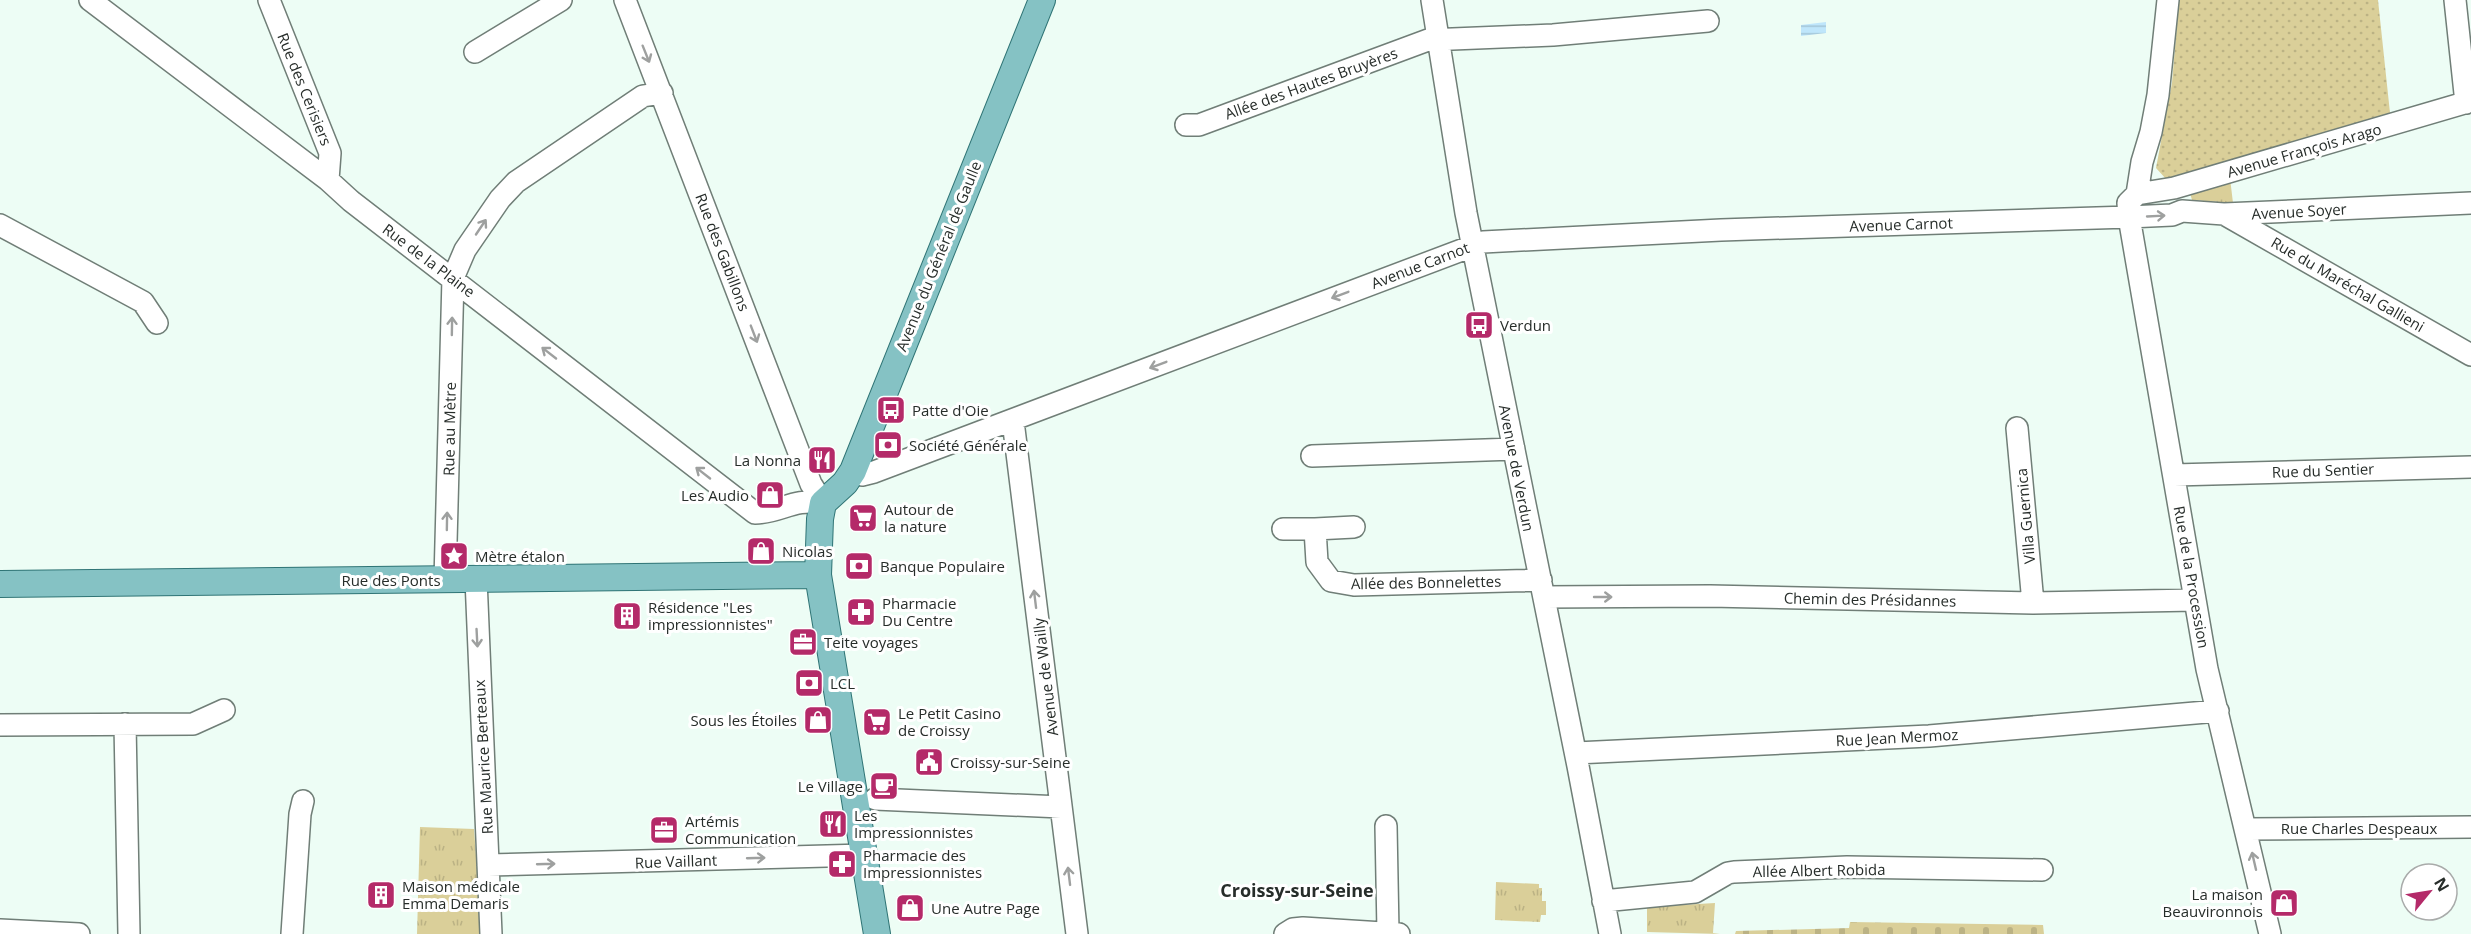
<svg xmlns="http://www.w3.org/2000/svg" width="2471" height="934" viewBox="0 0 2471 934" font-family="'Open Sans',sans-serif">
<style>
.grass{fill:url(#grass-tufts)}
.cemetery{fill:url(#cemetery-stones)}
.garden{fill:url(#garden-dots)}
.water{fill:url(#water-rules)}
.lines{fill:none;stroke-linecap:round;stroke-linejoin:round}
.minor-casing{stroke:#707e77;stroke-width:24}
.major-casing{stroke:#2f7475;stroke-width:28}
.minor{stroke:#fff;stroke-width:21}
.major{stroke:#85c2c4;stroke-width:26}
.oneway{stroke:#9ea09f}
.labels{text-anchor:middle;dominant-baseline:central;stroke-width:6;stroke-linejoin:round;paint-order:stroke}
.street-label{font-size:15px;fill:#272d2a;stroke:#fff}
.poi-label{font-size:15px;fill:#272d2a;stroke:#fff;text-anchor:start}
.quarter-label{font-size:18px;font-weight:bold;fill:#272d2a;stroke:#fff}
</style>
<defs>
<pattern id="grass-tufts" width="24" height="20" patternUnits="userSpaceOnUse" patternTransform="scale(1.5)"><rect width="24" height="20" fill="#dacf99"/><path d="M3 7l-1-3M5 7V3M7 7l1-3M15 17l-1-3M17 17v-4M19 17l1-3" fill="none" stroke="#bbb284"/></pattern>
<pattern id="cemetery-stones" width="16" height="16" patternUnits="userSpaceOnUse" patternTransform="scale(1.5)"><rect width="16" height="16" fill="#dacf99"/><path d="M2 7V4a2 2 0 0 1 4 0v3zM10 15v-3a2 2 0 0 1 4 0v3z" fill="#bbb284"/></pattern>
<pattern id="garden-dots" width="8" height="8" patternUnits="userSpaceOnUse" patternTransform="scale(1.5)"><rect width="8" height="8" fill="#dacf99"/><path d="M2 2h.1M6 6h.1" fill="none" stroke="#bbb284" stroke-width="1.8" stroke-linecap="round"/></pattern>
<pattern id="water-rules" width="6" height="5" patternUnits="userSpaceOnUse" patternTransform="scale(1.5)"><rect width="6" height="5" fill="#bfe6fb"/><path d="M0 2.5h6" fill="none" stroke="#a4c6d7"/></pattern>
</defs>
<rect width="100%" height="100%" fill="#edfdf5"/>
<!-- grass -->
<path class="grass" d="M2230,178L2233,203L2192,200L2190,193Z
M420,827L474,829L482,934H417Z
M1496,882L1539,884V888H1542V901H1546V915H1541L1540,922L1495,920Z
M1715,903L1713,933L1720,934L1647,932V907Z"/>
<!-- cemetery -->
<path class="cemetery" d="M1850,922L2043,925L2044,934H1735L1736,931L1849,928Z"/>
<!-- garden -->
<path class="garden" d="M2179,0H2378L2390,113L2166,179L2156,168L2172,83Z"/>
<!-- water -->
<path class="water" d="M1826,22V33L1801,36V25Z"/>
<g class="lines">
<!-- minor casing -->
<g class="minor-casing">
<path id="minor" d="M90,0L328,180L351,201L755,513C783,512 792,498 823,503
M269,0L330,153L328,180
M625,0L811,484L823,503
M1432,0L1466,213L1578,766L1610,934
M2168,0L2158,95L2151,132L2142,162L2137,194L2128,203L2129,217L2207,669L2270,934
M2455,0L2466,103
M475,52L561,0
M1186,125H1199L1428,40L1553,35L1708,21
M2137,194L2174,188L2471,101
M2224,214L2471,355
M0,225L143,302L157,323
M1013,421L1077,934
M2017,428L2033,603
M1312,456L1514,449
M853,471L862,475L874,472L1483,242L1721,230L2129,217L2172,215L2182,211L2224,214L2471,203
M2174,475L2471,467
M1283,529H1315L1317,562L1331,581L1354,585L1541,580
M1315,529L1354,527
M476,579L491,934
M445,580L453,278L465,250L500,199L516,182L643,96L662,93
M1544,597L1710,596L2033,603L2195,600
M125,724L129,934
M0,725L193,724L224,710
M1576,753L1929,736L2218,711
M875,799L1061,807
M1386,826L1388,932
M2247,829L2471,827
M488,865L864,855
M1603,901L1695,892L1728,873L1734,872L1847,867L2042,870
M0,930L79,934
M292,934L300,814L303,801
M1285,934L1293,929L1303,928L1399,934"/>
</g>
<!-- major casing -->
<g class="major-casing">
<path id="major" d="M0,584L818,575
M877,934L818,575L820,519L823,503L845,483L853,471L1042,0"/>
</g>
<!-- minor -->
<use href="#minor" class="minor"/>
<!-- major -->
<use href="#major" class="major"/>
</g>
<!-- one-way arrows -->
<defs><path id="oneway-shaft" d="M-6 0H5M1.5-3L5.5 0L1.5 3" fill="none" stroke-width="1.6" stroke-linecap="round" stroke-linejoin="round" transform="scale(1.5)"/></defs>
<g class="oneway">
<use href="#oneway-shaft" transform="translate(646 54) rotate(68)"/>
<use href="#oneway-shaft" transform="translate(2156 216) rotate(-3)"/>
<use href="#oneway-shaft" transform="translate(481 227) rotate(-56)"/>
<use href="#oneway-shaft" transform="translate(1340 295) rotate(159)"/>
<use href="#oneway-shaft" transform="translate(452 326) rotate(-89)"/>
<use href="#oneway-shaft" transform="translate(754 334) rotate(69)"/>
<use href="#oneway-shaft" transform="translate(549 353) rotate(-142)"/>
<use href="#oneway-shaft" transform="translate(1158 365) rotate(159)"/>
<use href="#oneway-shaft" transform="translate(703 473) rotate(-142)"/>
<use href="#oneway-shaft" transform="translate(447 521) rotate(-89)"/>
<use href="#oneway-shaft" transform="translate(1603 597)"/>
<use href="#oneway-shaft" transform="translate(1035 599) rotate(-97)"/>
<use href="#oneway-shaft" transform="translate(477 638) rotate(87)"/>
<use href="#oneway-shaft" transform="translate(756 858) rotate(-2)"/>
<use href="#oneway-shaft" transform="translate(2254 861) rotate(-103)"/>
<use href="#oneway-shaft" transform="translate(546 864) rotate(-2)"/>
<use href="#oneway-shaft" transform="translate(1069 876) rotate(-97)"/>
</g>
<!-- icons -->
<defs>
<g id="bus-square" transform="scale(1.5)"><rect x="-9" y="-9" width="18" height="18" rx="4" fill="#b42a69" stroke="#fff"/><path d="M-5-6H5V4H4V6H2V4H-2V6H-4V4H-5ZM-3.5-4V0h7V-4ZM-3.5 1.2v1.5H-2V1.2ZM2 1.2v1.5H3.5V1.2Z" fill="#fff"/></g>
<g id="bank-square" transform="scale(1.5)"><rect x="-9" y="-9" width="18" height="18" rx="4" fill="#b42a69" stroke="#fff"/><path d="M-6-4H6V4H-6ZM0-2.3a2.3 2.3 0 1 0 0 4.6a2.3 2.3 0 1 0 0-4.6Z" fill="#fff"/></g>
<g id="restaurant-square" transform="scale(1.5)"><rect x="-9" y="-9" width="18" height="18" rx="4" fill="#b42a69" stroke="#fff"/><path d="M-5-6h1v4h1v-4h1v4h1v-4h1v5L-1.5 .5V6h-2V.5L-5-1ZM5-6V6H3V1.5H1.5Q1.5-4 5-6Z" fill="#fff"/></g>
<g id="shop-square" transform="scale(1.5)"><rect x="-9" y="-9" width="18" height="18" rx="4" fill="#b42a69" stroke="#fff"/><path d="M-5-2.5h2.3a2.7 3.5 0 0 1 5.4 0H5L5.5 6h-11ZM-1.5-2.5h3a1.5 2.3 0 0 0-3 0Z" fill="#fff"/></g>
<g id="supermarket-square" transform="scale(1.5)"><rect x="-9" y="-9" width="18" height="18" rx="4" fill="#b42a69" stroke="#fff"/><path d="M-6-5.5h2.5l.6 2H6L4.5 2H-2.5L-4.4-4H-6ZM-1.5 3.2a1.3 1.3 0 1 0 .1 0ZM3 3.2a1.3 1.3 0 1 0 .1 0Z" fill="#fff"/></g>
<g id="sight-square" transform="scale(1.5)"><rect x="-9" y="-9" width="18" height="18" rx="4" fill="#b42a69" stroke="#fff"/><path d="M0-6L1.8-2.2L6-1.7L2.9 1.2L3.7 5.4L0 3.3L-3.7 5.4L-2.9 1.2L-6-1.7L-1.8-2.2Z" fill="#fff"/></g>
<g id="pharmacy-square" transform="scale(1.5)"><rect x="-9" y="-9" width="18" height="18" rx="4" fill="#b42a69" stroke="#fff"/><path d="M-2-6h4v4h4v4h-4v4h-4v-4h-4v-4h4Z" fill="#fff"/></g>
<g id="building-square" transform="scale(1.5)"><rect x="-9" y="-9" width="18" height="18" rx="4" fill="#b42a69" stroke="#fff"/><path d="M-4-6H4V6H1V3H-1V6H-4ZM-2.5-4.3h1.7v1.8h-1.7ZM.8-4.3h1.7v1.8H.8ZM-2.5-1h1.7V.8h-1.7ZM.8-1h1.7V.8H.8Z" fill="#fff"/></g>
<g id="office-square" transform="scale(1.5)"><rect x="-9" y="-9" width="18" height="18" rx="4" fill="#b42a69" stroke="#fff"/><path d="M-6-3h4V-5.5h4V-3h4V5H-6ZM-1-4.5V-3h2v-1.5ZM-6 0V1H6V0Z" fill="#fff"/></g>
<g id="civic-square" transform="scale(1.5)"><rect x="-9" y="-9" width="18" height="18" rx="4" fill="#b42a69" stroke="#fff"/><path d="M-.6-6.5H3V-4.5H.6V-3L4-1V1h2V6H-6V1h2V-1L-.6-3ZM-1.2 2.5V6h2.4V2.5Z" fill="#fff"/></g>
<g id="cafe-square" transform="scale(1.5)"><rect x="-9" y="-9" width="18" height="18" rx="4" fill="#b42a69" stroke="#fff"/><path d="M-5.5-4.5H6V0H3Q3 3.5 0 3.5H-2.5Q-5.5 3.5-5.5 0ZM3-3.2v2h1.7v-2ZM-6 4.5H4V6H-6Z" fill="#fff"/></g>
</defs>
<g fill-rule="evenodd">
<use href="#bus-square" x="1479" y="325"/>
<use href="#bus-square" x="891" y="410"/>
<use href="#bank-square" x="888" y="445"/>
<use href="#restaurant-square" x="822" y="460"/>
<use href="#shop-square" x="770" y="495"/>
<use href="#supermarket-square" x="863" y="518"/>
<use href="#shop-square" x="761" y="551"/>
<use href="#sight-square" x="454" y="556"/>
<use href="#bank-square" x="859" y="566"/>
<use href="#pharmacy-square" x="861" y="612"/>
<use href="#building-square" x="627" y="616"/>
<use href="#office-square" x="803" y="642"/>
<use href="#bank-square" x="809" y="683"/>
<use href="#shop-square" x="818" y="720"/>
<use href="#supermarket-square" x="877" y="722"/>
<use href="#civic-square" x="929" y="762"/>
<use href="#cafe-square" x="884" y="786"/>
<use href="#restaurant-square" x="833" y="824"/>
<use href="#office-square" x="664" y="830"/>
<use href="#pharmacy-square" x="842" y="864"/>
<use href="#building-square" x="381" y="895"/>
<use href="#shop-square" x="2284" y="903"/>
<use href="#shop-square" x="910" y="908"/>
</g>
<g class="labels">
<!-- street labels -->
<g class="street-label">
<text transform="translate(1311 83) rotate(-20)">Allée des Hautes Bruyères</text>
<text transform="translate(305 89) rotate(68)">Rue des Cerisiers</text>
<text transform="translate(2304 150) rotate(-16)">Avenue François Arago</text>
<text transform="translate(2299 211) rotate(-3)">Avenue Soyer</text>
<text transform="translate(1901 224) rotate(-2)">Avenue Carnot</text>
<text transform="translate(723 252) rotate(69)">Rue des Gabillons</text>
<text transform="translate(938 256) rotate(-68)">Avenue du Général de Gaulle</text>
<text transform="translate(429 260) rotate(37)">Rue de la Plaine</text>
<text transform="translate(1420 265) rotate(-21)">Avenue Carnot</text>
<text transform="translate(2348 284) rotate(30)">Rue du Maréchal Gallieni</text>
<text transform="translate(449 429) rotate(-89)">Rue au Mètre</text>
<text transform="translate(1517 468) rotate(79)">Avenue de Verdun</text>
<text transform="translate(2323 470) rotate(-2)">Rue du Sentier</text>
<text transform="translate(2025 516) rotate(-95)">Villa Guernica</text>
<text transform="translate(2192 577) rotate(80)">Rue de la Procession</text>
<text x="391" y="580">Rue des Ponts</text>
<text transform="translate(1426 582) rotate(-1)">Allée des Bonnelettes</text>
<text transform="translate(1870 599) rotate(1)">Chemin des Présidannes</text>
<text transform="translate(1045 677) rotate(-97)">Avenue de Wailly</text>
<text transform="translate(1897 737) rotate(-3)">Rue Jean Mermoz</text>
<text transform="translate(483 757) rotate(-93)">Rue Maurice Berteaux</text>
<text x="2359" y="828">Rue Charles Despeaux</text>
<text transform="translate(676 861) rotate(-2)">Rue Vaillant</text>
<text transform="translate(1819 870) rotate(-1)">Allée Albert Robida</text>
</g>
<!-- poi labels -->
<g class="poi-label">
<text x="1500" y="325">Verdun</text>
<text x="912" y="410">Patte d'Oie</text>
<text x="909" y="445">Société Générale</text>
<text x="801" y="460" text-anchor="end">La Nonna</text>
<text x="749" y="495" text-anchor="end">Les Audio</text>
<text x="884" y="509">Autour de<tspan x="884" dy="17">la nature</tspan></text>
<text x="782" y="551">Nicolas</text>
<text x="475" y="556">Mètre étalon</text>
<text x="880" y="566">Banque Populaire</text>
<text x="882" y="603">Pharmacie<tspan x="882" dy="17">Du Centre</tspan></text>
<text x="648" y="607">Résidence "Les<tspan x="648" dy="17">impressionnistes"</tspan></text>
<text x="824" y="642">Teite voyages</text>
<text x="830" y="683">LCL</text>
<text x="898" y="713">Le Petit Casino<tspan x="898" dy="17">de Croissy</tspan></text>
<text x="797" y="720" text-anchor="end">Sous les Étoiles</text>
<text x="950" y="762">Croissy-sur-Seine</text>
<text x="863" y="786" text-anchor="end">Le Village</text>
<text x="854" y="815">Les<tspan x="854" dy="17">Impressionnistes</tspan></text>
<text x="685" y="821">Artémis<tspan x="685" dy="17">Communication</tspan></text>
<text x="863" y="855">Pharmacie des<tspan x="863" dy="17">Impressionnistes</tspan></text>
<text x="402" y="886">Maison médicale<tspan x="402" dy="17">Emma Demaris</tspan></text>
<text x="2263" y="894" text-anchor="end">La maison<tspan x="2263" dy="17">Beauvironnois</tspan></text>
<text x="931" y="908">Une Autre Page</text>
</g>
<!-- quarter labels -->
<g class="quarter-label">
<text x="1297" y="890">Croissy-sur-Seine</text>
</g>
</g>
<!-- north arrow -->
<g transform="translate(2429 892) rotate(60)"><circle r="28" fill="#ffffff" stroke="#a9abaa" stroke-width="1.5"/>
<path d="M0-4.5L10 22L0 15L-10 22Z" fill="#b42a69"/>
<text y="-9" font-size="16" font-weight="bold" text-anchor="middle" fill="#272d2a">N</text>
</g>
</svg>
